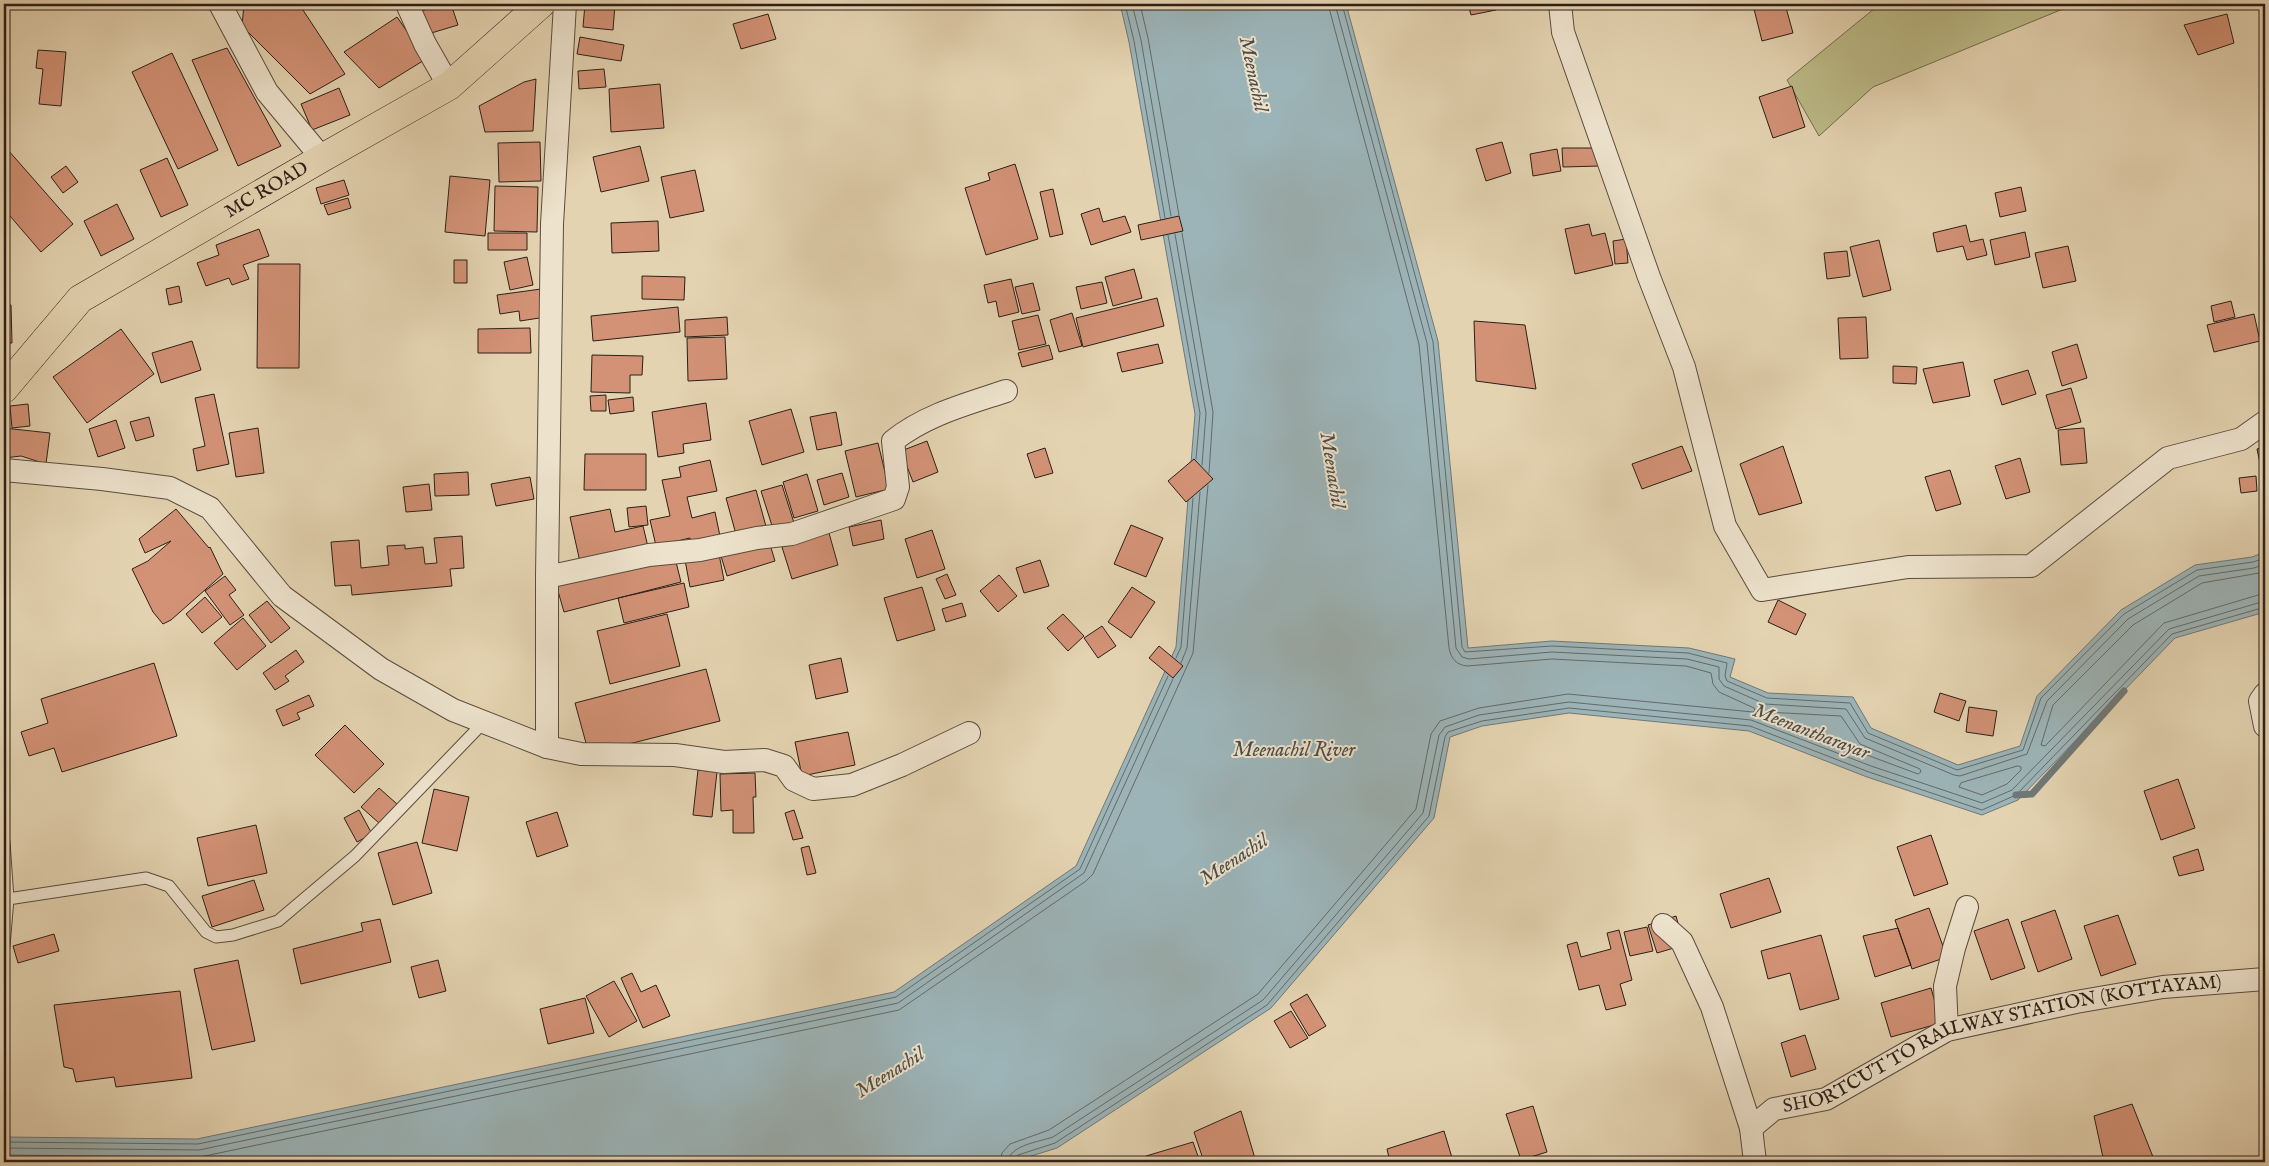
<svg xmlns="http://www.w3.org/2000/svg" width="2269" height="1166" viewBox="0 0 2269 1166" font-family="'IM FELL English',serif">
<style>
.green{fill:#bbba87;stroke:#746c4e}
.water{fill:#9cb4b8;stroke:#6f7877}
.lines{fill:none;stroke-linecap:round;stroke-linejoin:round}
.shore{stroke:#646a67;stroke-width:1}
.stream{stroke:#6f7877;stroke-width:7}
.building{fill:#d39276;stroke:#2c1f16}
.service-casing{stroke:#5a4c3d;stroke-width:13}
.minor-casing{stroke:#5a4c3d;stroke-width:24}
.primary-casing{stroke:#2c1f16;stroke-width:29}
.service{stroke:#ede2cc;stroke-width:11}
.minor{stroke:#ede2cc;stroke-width:22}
.primary{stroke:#e4d3b1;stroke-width:28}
.labels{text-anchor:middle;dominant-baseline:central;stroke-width:4;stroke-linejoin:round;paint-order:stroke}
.street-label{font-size:19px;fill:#2c1f16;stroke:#ede2cc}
.water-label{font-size:20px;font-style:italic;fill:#4e4c47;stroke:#ede2cc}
</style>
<rect width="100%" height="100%" fill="#e4d3b1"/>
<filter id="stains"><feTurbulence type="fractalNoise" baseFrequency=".004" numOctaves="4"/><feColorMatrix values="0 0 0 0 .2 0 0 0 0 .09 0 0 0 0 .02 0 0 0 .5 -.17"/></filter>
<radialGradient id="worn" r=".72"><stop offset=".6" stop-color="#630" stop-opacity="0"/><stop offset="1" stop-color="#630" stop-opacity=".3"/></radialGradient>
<!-- green -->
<path class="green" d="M1876,4H2075L1873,87L1819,136L1787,80L1875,8Z"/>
<!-- water -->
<path class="water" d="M1120,4H1346L1438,341L1468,648L1552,641L1689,648L1735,659L1730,677L1768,693L1853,697L1871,728L1958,765L2020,746L2037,696L2121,610L2195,565L2252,557L2265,552V612L2175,638L2018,800L1982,815L1867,777L1749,731L1569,713L1482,726L1450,737L1434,818L1271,1008L1057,1148L1012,1162H4V1137L197,1139L894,992L1076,866L1176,647L1195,414L1129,42Z"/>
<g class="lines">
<!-- shore -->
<path class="shore" d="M1125,4L1134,41L1165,218
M1132,4L1141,40L1171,216
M1140,4L1148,38L1179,215
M1335,4L1427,343L1456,648L1462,657L1469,659L1552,652L1687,659L1719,667V679L1724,686L1765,704L1846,709L1865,738L1954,775L1960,776L2027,754L2047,701L2128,619L2199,576L2254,568L2265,564
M1342,4L1433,342L1462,647L1465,652L1552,646L1688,653L1727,663L1725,676L1727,681L1767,698L1850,703L1868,733L1957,770L2023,750L2041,698L2124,614L2197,570L2253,562L2265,558
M1182,233L1213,412L1209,473
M1175,234L1206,413L1202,465
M1168,235L1200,413L1196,459
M2265,572L2202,583L2133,625L2053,705L2041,745L2045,746L2164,623L2265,593
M1176,658L1181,647L1193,498
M1181,663L1187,648L1200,492
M1766,712L1841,716L1860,744L1920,769L1921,772L1918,774L1765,717L1763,714Z
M2018,766L2021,767V770L2007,784L1982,795L1959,787L1961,783Z
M4,1142L198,1144L896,997L1080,869L1168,676
M4,1148L199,1150L898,1003L1084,873L1173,679
M4,1155L200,1157L899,1010L1086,881L1093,874L1193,653L1208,485
M1000,1162L1002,1153L1010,1144L1049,1130L1258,994L1416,809L1431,734L1440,721L1479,708L1568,694L1753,712L1755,711L1754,708L1719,692L1713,684L1711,673L1686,666L1552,659L1467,666C1457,665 1451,659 1449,648L1419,344L1328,4
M1008,1162C1009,1145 1039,1142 1053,1137L1263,1000L1423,813L1439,735L1445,727L1479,715L1569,702L1751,720L1871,766L1982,803L2012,790L2169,629L2265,601
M1014,1162L1018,1155L1055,1143L1267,1005L1429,816L1445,737L1448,732L1482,721L1569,708L1750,726L1869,772L1982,810L2016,795L2172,634L2265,607"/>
<!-- stream -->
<path class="stream" d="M2016,795L2032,794L2124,691"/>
</g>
<!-- building -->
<path class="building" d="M244,4H299L345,74L310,94L242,26Z
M444,4H451L458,25L428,34L421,11Z
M585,4H615L613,30L583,27Z
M1468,4H1494L1496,10L1471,15Z
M1776,4H1785L1793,33L1762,41L1754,9Z
M768,14L776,39L741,49L733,24Z
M2227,14L2234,43L2198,55L2184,25Z
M397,17L426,59L379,88L344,52Z
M580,37L624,45L621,61L577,54Z
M227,48L281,146L238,166L192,60Z
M38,50L66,52L61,106L39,104L43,69L36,68Z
M172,53L218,150L178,169L132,72Z
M604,69L606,87L579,89L578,71Z
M536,79L533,131L485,132L479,106L524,82Z
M660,84L664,128L611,132L609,89Z
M1792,86L1805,127L1773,138L1759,97Z
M339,88L350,115L312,130L301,104Z
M540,142L541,181L499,182L498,143Z
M1502,142L1511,173L1486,181L1476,149Z
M640,146L649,181L601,192L593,157Z
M1562,148H1600V166L1563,167Z
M1557,149L1561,171L1533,176L1530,154Z
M8,150L73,224L41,252L4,209V154Z
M167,158L188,205L161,217L140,170Z
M1015,164L1038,239L986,255L965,188L990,180L988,173Z
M66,166L78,182L63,193L51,177Z
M695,170L704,211L670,218L661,177Z
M450,176L490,180L485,236L445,232Z
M344,180L349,195L321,204L316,188Z
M495,186L538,187L537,232L494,231Z
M2021,187L2026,211L2000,217L1995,193Z
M1053,189L1063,234L1050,237L1040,192Z
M348,198L351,208L328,215L324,205Z
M117,204L134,239L101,256L84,221Z
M1099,208L1103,222L1125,216L1131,232L1091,245L1081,214Z
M1179,216L1183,231L1141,240L1138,225Z
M658,221L659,251L612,253L611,223Z
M1589,224L1592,236L1605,233L1613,265L1575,274L1565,229Z
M1966,225L1970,242L1983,239L1987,255L1967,260L1963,246L1937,252L1933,233Z
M259,229L269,256L243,265L249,279L232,285L229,278L206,286L197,263L219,255L216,245Z
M2025,232L2030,257L1995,265L1990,240Z
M488,233H527V250H488Z
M1626,239L1628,263L1615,264L1613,241Z
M1879,240L1891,290L1863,297L1850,247Z
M2068,246L2076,281L2043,288L2035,253Z
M1847,251L1850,276L1827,279L1824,253Z
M527,257L533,285L510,290L504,262Z
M454,260H467V283H454Z
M258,264H300L299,368H257Z
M1134,269L1142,298L1113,306L1105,277Z
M642,276L685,277L684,300L642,299Z
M1011,279L1019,312L999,317L996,301L988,303L984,285Z
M1102,282L1107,303L1081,309L1076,287Z
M1033,283L1040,310L1022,314L1015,287Z
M179,286L182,302L169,305L166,289Z
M541,289L546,317L520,321L519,311L500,314L497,295Z
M1157,298L1164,326L1083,347L1076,318Z
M2231,301L2235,317L2214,322L2211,306Z
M4,305H11L12,343H4Z
M678,307L680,332L593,341L591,316Z
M1072,313L1082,346L1059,352L1050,320Z
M2254,314L2260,341L2214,352L2207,325Z
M1038,315L1046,344L1019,350L1012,321Z
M727,317L728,335L685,337V320Z
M1866,317L1868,358L1840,359L1838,318Z
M1474,321L1525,325L1536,389L1476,381Z
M530,328L531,353H478V329Z
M121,329L154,374L87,423L53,377Z
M725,337L727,379L688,381L687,338Z
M192,341L201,370L161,383L152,353Z
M1158,344L1163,363L1122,372L1117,353Z
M2077,344L2087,378L2062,386L2052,352Z
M1049,345L1053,359L1022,367L1018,353Z
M592,355L643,356L642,375H630V393L591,392Z
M1963,362L1970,396L1933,403L1923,369Z
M1893,366L1917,367L1916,384L1893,383Z
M2028,370L2036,394L2002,405L1994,380Z
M2071,388L2081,422L2056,429L2046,395Z
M214,394L229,464L197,471L193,449L205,446L195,398Z
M606,395V411H591L590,396Z
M633,397L634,411L610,414L608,400Z
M706,403L711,440L683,444L684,453L658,457L652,412Z
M28,404L30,426L12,428L10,406Z
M791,409L804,452L762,465L749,421Z
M836,412L842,445L817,450L810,417Z
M149,417L154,436L136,441L130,422Z
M116,420L125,448L98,457L89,429Z
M4,428L50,433L46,464L21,456L4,458Z
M258,428L264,473L236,477L229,433Z
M2084,428L2087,463L2061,465L2058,430Z
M927,441L938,472L913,482L901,451Z
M878,443L889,489L856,497L845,451Z
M1682,446L1692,471L1642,489L1632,464Z
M1783,446L1802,503L1759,515L1740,464Z
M2265,447V487L2257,449Z
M1045,448L1053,473L1035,478L1027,454Z
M585,454H646V490H584Z
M2020,458L2030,492L2006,499L1995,466Z
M1194,459L1213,479L1186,502L1168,481Z
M710,460L717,491L687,497L692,518L715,512L721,541L692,548L690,538L656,546L650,520L670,516L662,480L681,477L679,467Z
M1950,470L1961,504L1936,511L1925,477Z
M468,472L469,495L435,496L434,474Z
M842,473L849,497L824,505L817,480Z
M807,474L818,511L794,518L783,482Z
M2256,476L2257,491L2241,493L2239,478Z
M530,477L534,499L496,506L491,484Z
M429,484L432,510L406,512L403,487Z
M782,485L795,526L774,532L761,491Z
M756,490L767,530L737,538L726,498Z
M646,506L648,525L629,527L627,508Z
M176,509L209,548L210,547L223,574L171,620L163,624L153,612L132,569L148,561L171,541L145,553L139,539Z
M610,509L615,532L643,526L648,547L580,562L570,517Z
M881,520L884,539L853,546L849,527Z
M1131,525L1163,538L1146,577L1114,564Z
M932,530L945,569L917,578L905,539Z
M829,533L838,565L792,579L782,547Z
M462,536L464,568L450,569L452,586L352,595L351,585L335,586L331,542L359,540L361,568L389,565L387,546L405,545V549L423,547L425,564L437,563L434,538Z
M769,541L775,561L727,576L721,556Z
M674,554L681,582L564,612L556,584Z
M719,554L724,580L690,587L685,560Z
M1040,560L1049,586L1024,593L1016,568Z
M947,574L956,595L945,599L936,579Z
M999,575L1017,596L998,612L980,591Z
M225,576L236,590L229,595L244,615L230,625L205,591Z
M684,583L689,607L624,623L618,598Z
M922,587L935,630L897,641L884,598Z
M1132,587L1155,602L1131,638L1108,622Z
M205,597L222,617L202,633L186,614Z
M1778,600L1806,614L1796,635L1768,622Z
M267,601L290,628L271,643L249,615Z
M962,603L966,616L946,622L942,609Z
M667,614L680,666L610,684L597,631Z
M1063,614L1084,636L1068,651L1047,628Z
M243,618L266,646L237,670L214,643Z
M1102,626L1116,646L1098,658L1084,638Z
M1159,646L1183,666L1173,678L1149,658Z
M296,650L304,662L285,676L289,681L275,690L263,673Z
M841,658L848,692L816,699L809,665Z
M154,663L177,736L62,772L54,748L29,756L21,732L48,723L41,699Z
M706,669L720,721L589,754L575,703Z
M1940,693L1966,701L1959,721L1934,712Z
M309,695L314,706L297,713L300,719L283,726L276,710Z
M1969,707L1997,711L1993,736L1966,732Z
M345,725L384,764L354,793L315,755Z
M848,732L855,765L802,776L795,742Z
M698,770L717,772L712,817L693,815Z
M755,773L756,797H753L754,833H733V810L721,811L720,774Z
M2178,779L2195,828L2161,840L2144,791Z
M379,788L397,804L379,823L361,807Z
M434,789L469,797L457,851L422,843Z
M359,810L372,834L357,842L344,818Z
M794,810L803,838L793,840L785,813Z
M557,812L568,846L537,857L526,822Z
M256,825L267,873L208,886L197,838Z
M1931,835L1948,884L1914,896L1897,847Z
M417,842L432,893L393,905L378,853Z
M809,846L816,873L807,875L801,848Z
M2198,849L2204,870L2179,876L2173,857Z
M1769,878L1781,912L1731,928L1720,894Z
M254,880L264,910L212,927L202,896Z
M1929,908L1947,957L1912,969L1895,920Z
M2055,910L2072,959L2038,972L2021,922Z
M2118,915L2136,964L2101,976L2084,926Z
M1676,916L1684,945L1657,953L1648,925Z
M380,919L391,962L301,984L293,949L363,931L361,923Z
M2008,919L2025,968L1991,980L1974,931Z
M1647,927L1653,951L1630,956L1624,932Z
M1898,928L1911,965L1875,977L1863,936Z
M1619,930L1632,980L1620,984L1626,1005L1606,1010L1599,985L1579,990L1567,945L1577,942L1581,957L1611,949L1607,933Z
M54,934L59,951L18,963L13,946Z
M1821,935L1839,999L1800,1010L1790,973L1768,979L1761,951Z
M238,960L255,1041L212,1050L194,969Z
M438,960L446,991L419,998L411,967Z
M632,973L641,992L656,985L670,1016L643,1028L621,978Z
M614,981L637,1021L609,1037L586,996Z
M1931,988L1941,1023L1891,1037L1881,1003Z
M180,991L192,1078L116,1087L114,1077L76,1082L73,1069L64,1067L54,1005Z
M1307,994L1326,1026L1309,1036L1290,1004Z
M585,998L594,1033L548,1044L540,1009Z
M1291,1011L1308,1038L1290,1048L1274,1021Z
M1805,1035L1816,1069L1791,1077L1781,1043Z
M2132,1104L2155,1162H2104L2094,1116Z
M1533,1106L1547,1152L1521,1160L1506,1114Z
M1241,1111L1256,1162H1204L1194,1132Z
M1444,1131L1453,1161L1390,1162L1387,1149Z
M1193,1142L1200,1162H1148L1146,1156Z"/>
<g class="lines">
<!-- service casing -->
<g class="service-casing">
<path id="service" d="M4,842L8,899
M4,946L8,899L146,878L169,886L206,932L216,937L233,935L278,921L355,856L483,723"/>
</g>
<!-- minor casing -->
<g class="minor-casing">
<g id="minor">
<path d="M220,4L267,92L322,158"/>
<path d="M407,4L425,44L449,86"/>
<path d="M1560,4L1563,32L1649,277L1684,367L1725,526L1762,590L1908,567L2031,566L2168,458L2241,439L2265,422"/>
<path d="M4,470L102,479L170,488L210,508L282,596L381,669L453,710L547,747L581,754L675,755L724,762L765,760L784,766L794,780L813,789L852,785L902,765L969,733"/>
<path d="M547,577L649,555L700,550L757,538L792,534L894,499L898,487L893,441C925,415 967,404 1006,391"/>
<path d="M2265,694L2260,701L2265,726"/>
<path d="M547,747V577L552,224L565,4"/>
<path d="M1663,925L1682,942L1712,1007L1751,1128L1755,1162"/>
<path d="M1947,1030L1945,986L1954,948L1967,907"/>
<path id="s1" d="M1751,1128L1774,1109L1826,1099L1947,1030L2076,1002L2163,987L2265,979"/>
</g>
</g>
<!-- primary casing -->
<g class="primary-casing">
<g id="primary">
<path id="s2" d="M4,389L80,299L322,158L449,86L541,4"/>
</g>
</g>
<!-- service -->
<use href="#service" class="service"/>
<!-- minor -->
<use href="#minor" class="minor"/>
<!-- primary -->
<use href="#primary" class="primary"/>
</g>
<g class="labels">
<!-- street labels -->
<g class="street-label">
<text stroke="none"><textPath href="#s2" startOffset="334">MC ROAD</textPath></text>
<text stroke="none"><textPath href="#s1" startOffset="270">SHORTCUT TO RAILWAY STATION (KOTTAYAM)</textPath></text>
</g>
<!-- water labels -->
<g class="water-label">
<text transform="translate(1253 74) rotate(78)">Meenachil</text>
<text transform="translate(1332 470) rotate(81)">Meenachil</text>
<text transform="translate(1811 732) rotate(21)">Meenantharayar</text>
<text x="1294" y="750">Meenachil River</text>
<text transform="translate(1234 860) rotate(-33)">Meenachil</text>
<text transform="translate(890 1073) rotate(-32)">Meenachil</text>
</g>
</g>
<!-- margin -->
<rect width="2269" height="1166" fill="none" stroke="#e4d3b1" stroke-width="20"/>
<rect x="5" y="5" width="2259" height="1156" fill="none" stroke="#2c1f16" stroke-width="2.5"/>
<rect x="10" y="10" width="2249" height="1146" fill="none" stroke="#2c1f16"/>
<rect width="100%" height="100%" filter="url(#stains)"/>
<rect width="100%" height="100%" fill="url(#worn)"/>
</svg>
